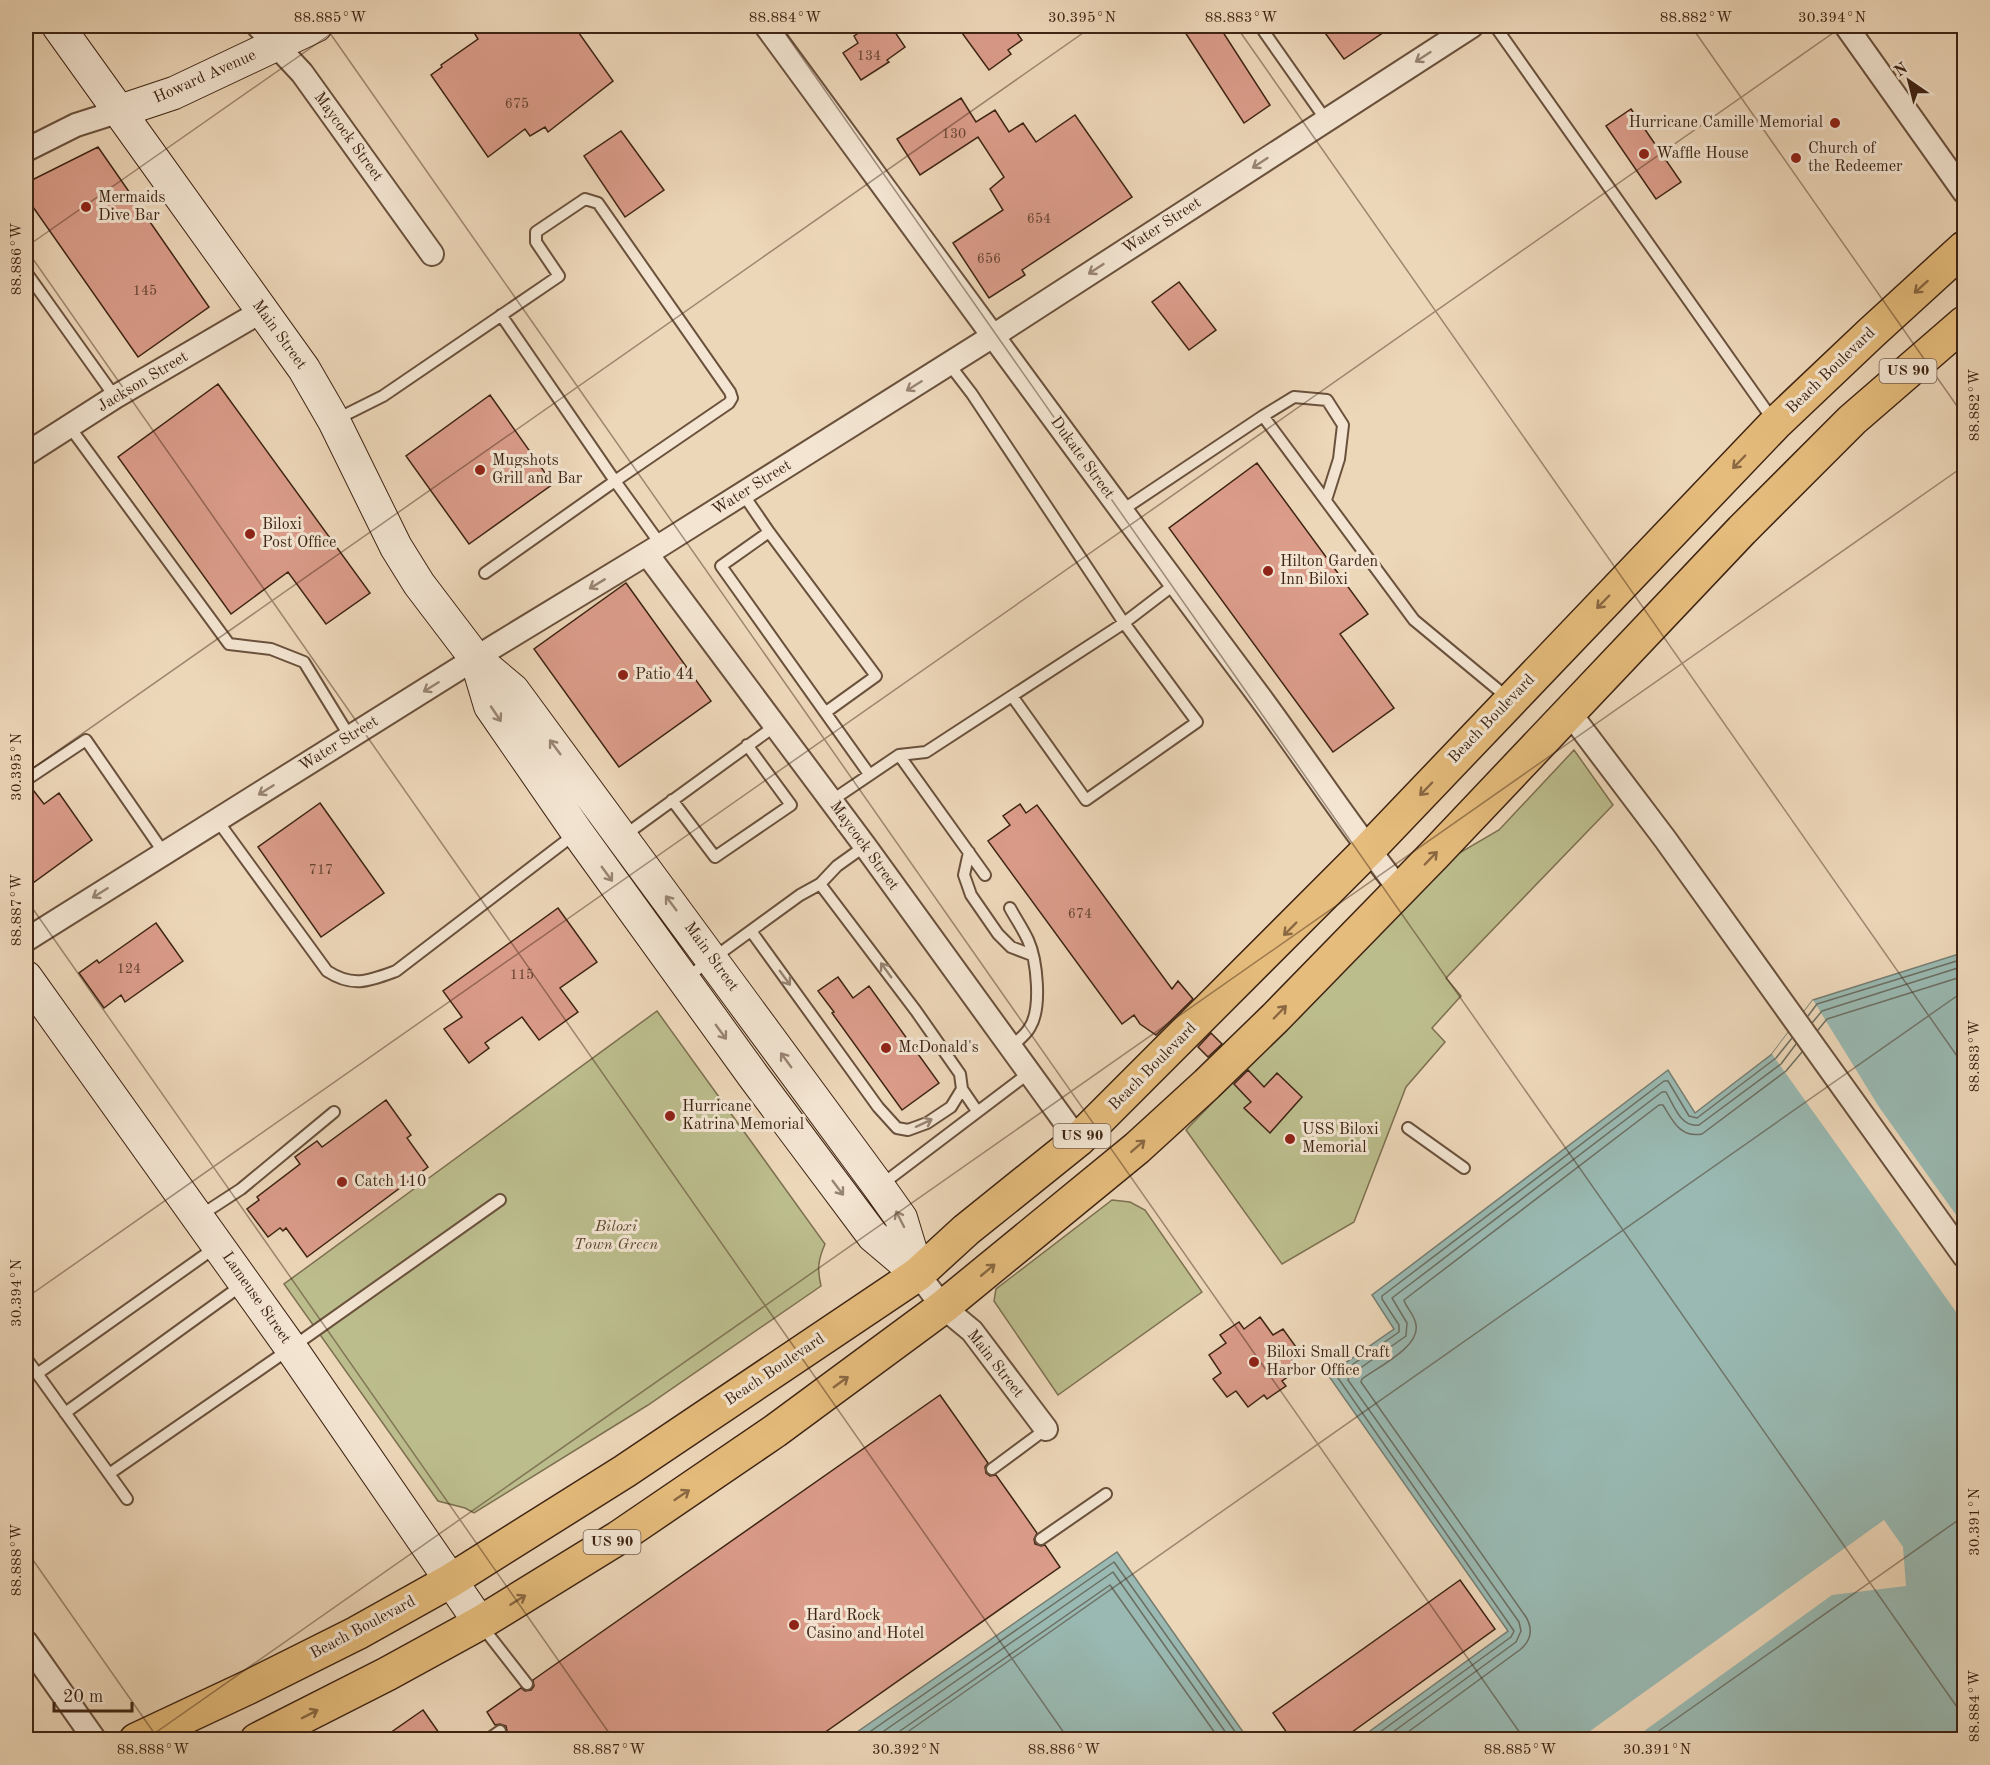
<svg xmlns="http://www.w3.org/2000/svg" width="1990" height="1765" viewBox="0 0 1990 1765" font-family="'Old Standard TT',serif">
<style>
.green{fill:#bcbd8d;stroke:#7d7050;stroke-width:1.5}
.water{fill:#99b9b2;stroke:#757d72;stroke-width:1.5}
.pier{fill:#edd7b9}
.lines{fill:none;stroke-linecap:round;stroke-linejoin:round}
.shore{stroke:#6c6e62;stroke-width:1.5}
.building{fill:#db9c8a;stroke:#3e2413;stroke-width:1.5}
.lane-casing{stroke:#6a513c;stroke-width:14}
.street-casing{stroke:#6a513c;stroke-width:26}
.secondary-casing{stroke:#3e2413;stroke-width:34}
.primary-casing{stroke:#3e2413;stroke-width:36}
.lane{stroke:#f3e5d2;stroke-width:10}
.street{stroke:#f3e5d2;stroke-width:22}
.secondary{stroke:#f3e5d2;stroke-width:32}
.primary{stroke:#e6bc7c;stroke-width:33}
.oneway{stroke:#988472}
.oneway2{stroke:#8a6842}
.ticks{fill:none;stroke:#3e2413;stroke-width:1.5;stroke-opacity:0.45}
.poi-dot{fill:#8f2418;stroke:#f3e5d2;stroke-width:2}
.labels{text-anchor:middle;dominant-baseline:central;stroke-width:6;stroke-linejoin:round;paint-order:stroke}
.number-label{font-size:14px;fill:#654231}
.shield{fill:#f3e5d2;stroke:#745e4c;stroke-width:1.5}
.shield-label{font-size:15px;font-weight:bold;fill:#3e2413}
.street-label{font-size:16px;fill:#3e2413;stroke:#f3e5d2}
.poi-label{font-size:16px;fill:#3e2413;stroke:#f3e5d2;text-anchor:start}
.park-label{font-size:16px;font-style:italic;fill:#5e4a32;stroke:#f3e5d2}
.neatline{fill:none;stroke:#3e2413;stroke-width:2}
.ticks-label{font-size:15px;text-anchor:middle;fill:#3e2413}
</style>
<rect width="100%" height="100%" fill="#edd7b9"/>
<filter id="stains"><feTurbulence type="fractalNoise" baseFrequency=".00333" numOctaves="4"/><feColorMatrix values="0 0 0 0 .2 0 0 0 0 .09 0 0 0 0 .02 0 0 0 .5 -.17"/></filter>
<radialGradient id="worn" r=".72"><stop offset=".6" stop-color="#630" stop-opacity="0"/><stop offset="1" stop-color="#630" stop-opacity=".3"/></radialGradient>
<!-- green -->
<path class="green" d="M1574,750L1613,805L1446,978L1461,996L1432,1028L1445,1042L1406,1087L1354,1222L1282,1264L1186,1130L1449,859L1499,830Z
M657,1011L825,1244C818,1260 817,1269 821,1286L648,1405L474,1513L465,1508L438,1501L284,1284Z
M1112,1200L1130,1202L1145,1210L1202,1292L1058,1395L994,1301L996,1289Z"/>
<!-- water -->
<path class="water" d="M1964,935V1739H1359L1508,1631L1328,1375L1394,1329L1372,1295L1668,1070L1695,1113L1772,1054L1813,1000L1959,954Z
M1117,1552L1248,1739H847Z"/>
<!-- pier -->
<path class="pier" d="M1813,1000L1879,1107L1964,1226V1323L1772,1054Z
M1884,1520L1903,1547L1906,1586L1832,1595L1633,1739H1579Z"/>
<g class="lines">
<!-- shore -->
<path class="shore" d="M1808,1016L1817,1004L1960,960L1964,956
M1812,1023L1822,1011L1964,966
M1818,1030L1827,1019L1964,976
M858,1740L1114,1562L1241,1740
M871,1740L1113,1572L1231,1740
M887,1740L1110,1585L1220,1740
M1369,1740L1511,1637L1514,1631L1338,1378L1339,1374L1399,1332V1325L1382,1299V1296L1664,1081H1668L1689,1116L1697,1118L1776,1058L1792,1038
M1382,1740L1516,1642L1521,1631L1519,1622L1348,1380L1349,1376L1406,1336L1407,1323L1392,1298L1662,1092H1666C1674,1106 1681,1128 1699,1125L1781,1064L1796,1044
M1397,1740L1521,1649C1531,1640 1533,1629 1526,1617L1361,1382L1362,1379C1378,1367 1420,1347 1416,1325C1415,1315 1406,1308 1404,1300L1659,1105H1663C1673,1121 1680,1138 1702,1134L1786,1071L1802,1052"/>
</g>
<!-- building -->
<path class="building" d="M470,26H574L613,81L548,132L545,127L530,136L525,129L488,157L431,75L442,67L441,65L478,39Z
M869,26H891L905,47L887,60L889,62L861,80L843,53L858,43L854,36Z
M957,26H1012L1022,40L1008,50L1011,54L989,70Z
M1181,26H1219L1270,105L1244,123Z
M1320,26H1393L1344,59Z
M961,98L976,122L995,110L1009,132L1023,123L1036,142L1075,115L1132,197L1022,270L1025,275L989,298L953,243L1003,210L990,189L1004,177L978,137L920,175L897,139Z
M1631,109L1681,182L1656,199L1606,126Z
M621,131L664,190L625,217L584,156Z
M98,147L209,307L138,357L26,197V183Z
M1179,282L1216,330L1189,350L1152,302Z
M218,384L370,593L326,624L288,572L231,614L118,457Z
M490,395L553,484L469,544L406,456Z
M1257,463L1368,614L1340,634L1394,708L1333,752L1169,528Z
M626,583L711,701L619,767L534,649Z
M30,786L44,804L59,793L92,840L26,888V787Z
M320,803L384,893L321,937L258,847Z
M1020,804L1026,813L1037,805L1172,989L1178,981L1193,999L1156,1035L1140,1024L1134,1015L1122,1024L988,841L1010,825L1003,816Z
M558,908L597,962L560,988L578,1012L539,1040L522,1017L485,1043L489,1048L469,1063L444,1029L462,1017L443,991Z
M156,923L183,961L125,1002L121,995L104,1008L79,973L97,960L99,963Z
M838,977L853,998L869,986L939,1083L902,1110L832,1013L834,1012L818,991Z
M1211,1033L1222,1044L1208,1057L1198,1047Z
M1248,1070L1264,1087L1277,1073L1302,1097L1270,1133L1244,1108L1251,1102L1234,1084Z
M386,1100L411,1135L407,1138L428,1167L307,1257L286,1228L283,1231L280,1228L268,1237L247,1209L259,1200L257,1197L300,1164L295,1157L317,1141L322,1147Z
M1260,1317L1273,1335L1283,1329L1296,1347L1287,1353L1299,1369L1282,1381L1286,1386L1267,1399L1264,1395L1248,1407L1236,1391L1227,1397L1213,1379L1221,1373L1209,1355L1226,1343L1220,1335L1239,1322L1244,1329Z
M940,1395L988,1463L985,1467L986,1473L990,1476L996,1475L1037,1533L1034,1539L1035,1544L1041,1546L1045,1545L1060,1567L814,1740H506L504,1737L507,1731L506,1726L500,1724L495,1725L487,1712L521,1688L525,1691L531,1690L534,1686L533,1680Z
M1460,1580L1495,1629L1341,1740H1292L1273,1713Z
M423,1710L444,1740H380Z"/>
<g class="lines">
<!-- lane casing -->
<g class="lane-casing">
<path id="lane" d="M1260,26L1326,120
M1495,26L1773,420
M26,272L115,397
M949,364L972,394L1124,623L1197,722L1086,800L1012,696
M1263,416L1294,397L1327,400L1343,425L1339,459L1326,500
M337,419L383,396L559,276L536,242V232L585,199L598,203L730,392L732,398L729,403L615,481L661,545
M69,426L229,644L271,649L304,662L350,737
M743,494L769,532
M1121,511L1263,416L1414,620L1508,698
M485,573L615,481L501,315
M826,712L876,676L769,532L721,566L869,774
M899,755L985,875
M26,780L86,740L164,853
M672,800L715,857L791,805L747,745
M831,801L899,755L926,752L1124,623L1175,584
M217,820L327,971C353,988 369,981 396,971L575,834
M625,835L775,726
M969,852L964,875L971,895L998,934L1011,947L1032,955
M820,884L837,866L865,846
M1010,908C1016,919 1023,929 1028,940C1037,960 1042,1008 1030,1027C1026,1035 1017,1041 1011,1047
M686,978L800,895L820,884L916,1011L960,1074L962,1089L951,1107L927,1123L908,1130L897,1128L878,1107L751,931
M962,1089L977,1111
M1408,1128L1464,1168
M881,1185L1029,1073
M201,1215L241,1189L334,1112
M26,1358L127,1499
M37,1374L216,1247
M65,1413L242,1285
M992,1469L1046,1429
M109,1474L291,1348L500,1200
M1041,1539L1106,1494
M481,1625L527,1684
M487,1740L500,1731"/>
</g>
<!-- street casing -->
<g class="street-casing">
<path id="street" d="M258,26L302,73L432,254
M766,26C928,247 1090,470 1254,689C1304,756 1348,825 1400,890
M1846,26L1964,192
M26,150L76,125L120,111
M26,454L115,397L262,311
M647,554L865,846L1078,1140
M1569,712L1665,839L1964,1256
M26,940L495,646L661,545L993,336L1472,26
M918,1274L943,1307L972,1331L1046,1429
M26,1642L95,1740"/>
</g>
<!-- secondary casing -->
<g class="secondary-casing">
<path id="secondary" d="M58,26L304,369L334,421L396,547L419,584L476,659L513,690L879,1187L901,1218L918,1274
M120,111L174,93L316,26
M476,659L490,706L577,832L754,1077L873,1236L918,1274
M26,977L291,1348L480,1623"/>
</g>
<!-- primary casing -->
<g class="primary-casing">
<path id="primary" d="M136,1740L249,1687L357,1633L450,1581L625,1471L918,1274L966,1230L1078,1140L1368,850L1775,424L1871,333L1964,248
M257,1740L387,1674L480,1623L618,1538L775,1431L943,1307L1137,1148L1207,1084L1275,1018L1435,854L1742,530L1852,420L1964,323"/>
</g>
<!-- lane -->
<use href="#lane" class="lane"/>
<!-- street -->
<use href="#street" class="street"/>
<!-- secondary -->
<use href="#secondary" class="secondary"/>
<!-- primary -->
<use href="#primary" class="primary"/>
</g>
<!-- one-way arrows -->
<defs><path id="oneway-shaft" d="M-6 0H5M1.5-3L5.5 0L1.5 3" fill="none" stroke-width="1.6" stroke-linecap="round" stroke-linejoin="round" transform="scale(1.5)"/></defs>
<g class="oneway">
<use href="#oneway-shaft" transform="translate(1423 57) rotate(147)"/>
<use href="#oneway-shaft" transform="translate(1260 163) rotate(147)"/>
<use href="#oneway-shaft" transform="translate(1096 269) rotate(147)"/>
<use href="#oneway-shaft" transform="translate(914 386) rotate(148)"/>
<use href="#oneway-shaft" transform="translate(597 584) rotate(149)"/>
<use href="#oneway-shaft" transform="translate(431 687) rotate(148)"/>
<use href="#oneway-shaft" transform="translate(496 714) rotate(56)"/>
<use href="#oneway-shaft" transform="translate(555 747) rotate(-127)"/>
<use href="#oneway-shaft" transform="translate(266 790) rotate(148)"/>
<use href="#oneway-shaft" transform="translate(607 874) rotate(54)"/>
<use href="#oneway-shaft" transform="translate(100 893) rotate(148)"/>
<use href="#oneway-shaft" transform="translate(671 903) rotate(-127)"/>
<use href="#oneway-shaft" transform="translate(886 970) rotate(-126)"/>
<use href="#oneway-shaft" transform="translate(785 978) rotate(54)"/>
<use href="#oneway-shaft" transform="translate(721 1032) rotate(54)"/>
<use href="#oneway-shaft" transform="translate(786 1060) rotate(-126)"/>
<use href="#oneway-shaft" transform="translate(924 1123) rotate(-25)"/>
<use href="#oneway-shaft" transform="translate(838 1188) rotate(53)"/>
<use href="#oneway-shaft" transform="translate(900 1219) rotate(-117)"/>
</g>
<g class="oneway2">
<use href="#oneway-shaft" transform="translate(1921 287) rotate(138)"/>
<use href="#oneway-shaft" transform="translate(1739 462) rotate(134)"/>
<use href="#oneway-shaft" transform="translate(1603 602) rotate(134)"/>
<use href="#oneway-shaft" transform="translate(1426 789) rotate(134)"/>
<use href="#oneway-shaft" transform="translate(1431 858) rotate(-46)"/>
<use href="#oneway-shaft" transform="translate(1290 929) rotate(135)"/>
<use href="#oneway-shaft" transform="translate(1280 1012) rotate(-46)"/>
<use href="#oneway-shaft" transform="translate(1138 1146) rotate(-41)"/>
<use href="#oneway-shaft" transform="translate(988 1270) rotate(-40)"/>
<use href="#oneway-shaft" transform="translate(841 1382) rotate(-36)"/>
<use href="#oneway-shaft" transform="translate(682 1495) rotate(-34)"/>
<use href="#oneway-shaft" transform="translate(518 1600) rotate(-32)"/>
<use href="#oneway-shaft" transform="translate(310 1714) rotate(-27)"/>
</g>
<!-- ticks -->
<path class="ticks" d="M325,26L1525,1740M780,26L1964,1717M1236,26L1964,1066M1691,26L1964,416M26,247L342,26M26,249L1069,1740M26,773L1093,26M26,899L614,1740M26,1298L1843,26M26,1550L159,1740M145,1740L1964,466M896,1740L1964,991M1646,1740L1964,1516"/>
<!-- markers -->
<g class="poi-dot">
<circle cx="1835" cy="123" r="6"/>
<circle cx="1644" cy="154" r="6"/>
<circle cx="1796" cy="158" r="6"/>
<circle cx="86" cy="207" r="6"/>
<circle cx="480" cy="470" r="6"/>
<circle cx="250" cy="534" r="6"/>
<circle cx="1268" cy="571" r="6"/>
<circle cx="623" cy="675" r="6"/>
<circle cx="886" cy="1048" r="6"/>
<circle cx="670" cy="1116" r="6"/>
<circle cx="1290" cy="1139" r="6"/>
<circle cx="342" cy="1182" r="6"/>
<circle cx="1254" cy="1362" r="6"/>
<circle cx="794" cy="1625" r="6"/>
</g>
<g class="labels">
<!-- number labels -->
<g class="number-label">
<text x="869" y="56">134</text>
<text x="517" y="104">675</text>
<text x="954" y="134">130</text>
<text x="1039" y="219">654</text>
<text x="989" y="259">656</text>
<text x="145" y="291">145</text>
<text x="321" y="870">717</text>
<text x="1080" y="914">674</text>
<text x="129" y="969">124</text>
<text x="522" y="975">115</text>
</g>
<!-- shield labels -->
<g class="shield">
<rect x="1879.5" y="359" width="57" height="24" rx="4.5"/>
<rect x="1053.5" y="1124" width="57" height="24" rx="4.5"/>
<rect x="583.5" y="1530" width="57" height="24" rx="4.5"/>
</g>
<g class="shield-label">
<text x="1908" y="371">US 90</text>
<text x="1082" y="1136">US 90</text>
<text x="612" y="1542">US 90</text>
</g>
<!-- street labels -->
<g class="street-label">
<text transform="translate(205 77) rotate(-24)">Howard Avenue</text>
<text transform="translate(348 137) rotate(54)">Maycock Street</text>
<text transform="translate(1162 226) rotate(-33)">Water Street</text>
<text transform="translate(279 335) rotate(54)">Main Street</text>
<text transform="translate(1831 371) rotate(-44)">Beach Boulevard</text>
<text transform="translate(143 382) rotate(-31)">Jackson Street</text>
<text transform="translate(1082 458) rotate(54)">Dukate Street</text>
<text transform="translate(752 488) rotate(-32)">Water Street</text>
<text transform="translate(1492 719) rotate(-46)">Beach Boulevard</text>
<text transform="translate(339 744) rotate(-32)">Water Street</text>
<text transform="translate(864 846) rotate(54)">Maycock Street</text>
<text transform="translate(711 957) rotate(54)">Main Street</text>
<text transform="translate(1153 1067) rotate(-45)">Beach Boulevard</text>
<text transform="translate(256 1298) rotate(55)">Lameuse Street</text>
<text transform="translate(995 1364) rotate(52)">Main Street</text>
<text transform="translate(775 1370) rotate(-34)">Beach Boulevard</text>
<text transform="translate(363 1628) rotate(-28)">Beach Boulevard</text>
</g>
<!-- poi labels -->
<g class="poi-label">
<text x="1823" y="123" text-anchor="end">Hurricane Camille Memorial</text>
<text x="1808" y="149">Church of<tspan x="1808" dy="18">the Redeemer</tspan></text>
<text x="1656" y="154">Waffle House</text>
<text x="98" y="198">Mermaids<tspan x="98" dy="18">Dive Bar</tspan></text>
<text x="492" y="461">Mugshots<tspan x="492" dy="18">Grill and Bar</tspan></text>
<text x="262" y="525">Biloxi<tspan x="262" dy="18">Post Office</tspan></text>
<text x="1280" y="562">Hilton Garden<tspan x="1280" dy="18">Inn Biloxi</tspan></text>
<text x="635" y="675">Patio 44</text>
<text x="898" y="1048">McDonald's</text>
<text x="682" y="1107">Hurricane<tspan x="682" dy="18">Katrina Memorial</tspan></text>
<text x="1302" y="1130">USS Biloxi<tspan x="1302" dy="18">Memorial</tspan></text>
<text x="354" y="1182">Catch 110</text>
<text x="1266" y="1353">Biloxi Small Craft<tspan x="1266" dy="18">Harbor Office</tspan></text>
<text x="806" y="1616">Hard Rock<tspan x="806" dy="18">Casino and Hotel</tspan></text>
</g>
<!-- park labels -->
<g class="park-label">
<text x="616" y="1227">Biloxi<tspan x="616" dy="18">Town Green</tspan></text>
</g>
</g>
<!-- margin -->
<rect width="1990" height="1765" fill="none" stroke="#edd7b9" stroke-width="66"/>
<!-- north arrow -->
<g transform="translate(1909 81) rotate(325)" stroke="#f3e5d2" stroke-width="4.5" paint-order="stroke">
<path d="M0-4.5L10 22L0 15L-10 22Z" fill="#3e2413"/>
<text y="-9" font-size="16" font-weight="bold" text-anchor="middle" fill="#3e2413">N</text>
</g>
<!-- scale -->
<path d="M54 1702v9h78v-9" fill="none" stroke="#3e2413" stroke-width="3"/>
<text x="63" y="1702" font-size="18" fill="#3e2413" stroke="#f3e5d2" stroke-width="4.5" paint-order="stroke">20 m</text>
<rect x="33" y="33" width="1924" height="1699" class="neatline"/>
<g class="ticks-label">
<text x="330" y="22">88.885°W</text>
<text x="785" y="22">88.884°W</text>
<text x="1082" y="22">30.395°N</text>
<text x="1241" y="22">88.883°W</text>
<text x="1696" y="22">88.882°W</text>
<text x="1832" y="22">30.394°N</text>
<text transform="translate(16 259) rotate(-90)" y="5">88.886°W</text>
<text transform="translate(1974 405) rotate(-90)" y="5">88.882°W</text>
<text transform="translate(16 767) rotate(-90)" y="5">30.395°N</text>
<text transform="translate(16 910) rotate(-90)" y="5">88.887°W</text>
<text transform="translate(1974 1056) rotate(-90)" y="5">88.883°W</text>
<text transform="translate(16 1293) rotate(-90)" y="5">30.394°N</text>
<text transform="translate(1974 1522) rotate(-90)" y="5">30.391°N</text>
<text transform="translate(16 1560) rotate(-90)" y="5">88.888°W</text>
<text transform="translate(1974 1706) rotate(-90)" y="5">88.884°W</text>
<text x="153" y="1754">88.888°W</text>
<text x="609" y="1754">88.887°W</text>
<text x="906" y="1754">30.392°N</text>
<text x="1064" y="1754">88.886°W</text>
<text x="1520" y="1754">88.885°W</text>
<text x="1657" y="1754">30.391°N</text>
</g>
<rect width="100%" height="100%" filter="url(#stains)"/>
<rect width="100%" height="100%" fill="url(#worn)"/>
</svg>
